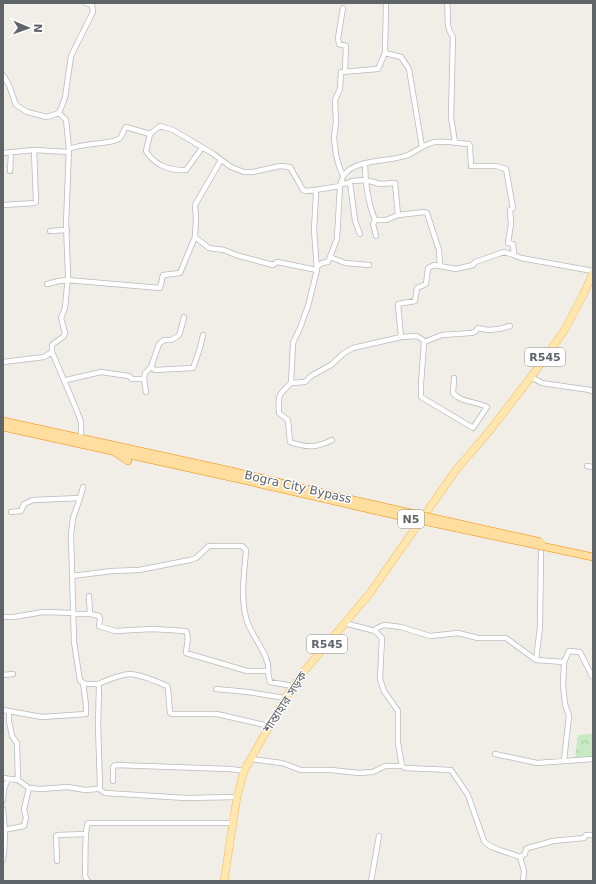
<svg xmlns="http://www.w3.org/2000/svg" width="596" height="884" viewBox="0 0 596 884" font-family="'DejaVu Sans','Noto Sans Bengali',sans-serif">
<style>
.park{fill:url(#park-crowns)}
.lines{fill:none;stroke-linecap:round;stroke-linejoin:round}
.minor-casing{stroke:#b7babe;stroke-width:6}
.primary-casing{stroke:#f9b758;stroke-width:8}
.trunk-casing{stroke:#f88a00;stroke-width:8}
.minor{stroke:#fff;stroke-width:4.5}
.primary{stroke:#ffe7ae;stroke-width:7}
.trunk{stroke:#ffde9f;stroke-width:7}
.trunk-bridge-casing{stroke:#f88a00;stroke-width:8;stroke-linecap:butt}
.trunk-bridge{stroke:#ffde9f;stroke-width:7}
.labels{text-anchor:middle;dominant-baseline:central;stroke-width:3;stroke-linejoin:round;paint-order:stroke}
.shield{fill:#fff;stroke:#8e9295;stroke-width:1}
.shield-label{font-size:11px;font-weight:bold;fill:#5e6468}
.street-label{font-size:12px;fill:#5e6468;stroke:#fff}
</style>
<defs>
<pattern id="park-crowns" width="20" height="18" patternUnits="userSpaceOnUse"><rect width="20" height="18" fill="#c8eac3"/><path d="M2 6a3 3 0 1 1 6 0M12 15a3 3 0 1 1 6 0" fill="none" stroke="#a6c1a2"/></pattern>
</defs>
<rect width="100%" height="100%" fill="#f1eee7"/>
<!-- park -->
<path class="park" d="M593,734V758L575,759L578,735Z"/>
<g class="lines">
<!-- minor casing -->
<g class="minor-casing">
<path id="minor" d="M386,3L385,53L401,57L409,69L422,147
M447,3C449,15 445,27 453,37L451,117L455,143
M343,8L338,38L339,44L346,46L345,71
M3,75L9,85L16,105L27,112L47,117L59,113
M202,148L186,170C170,171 154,165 146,151L150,134L160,126L173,130L212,153L231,167L244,172H253L280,166L290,167L303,190L306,191L315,190L316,195L314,230L317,270L308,306L300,328L293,343L291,383C278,395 278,395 279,413L288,420L290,442C307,448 316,448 332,440
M69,149C81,143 114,144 120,138C123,135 123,130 126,127L150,134
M3,153L34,150L69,152
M10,171L11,153
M343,175L340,169L336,155L334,138L336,122L335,100L340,89L341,72L378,69L385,53
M350,182L355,221L360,234
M341,184L348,183L352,181L366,180L380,184L395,183L398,215L386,220H375C368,203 365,181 365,163
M315,190L340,186C341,183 342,178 344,175C355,159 388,162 405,156C415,153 425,143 435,142C446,141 458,143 469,144L470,146L471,166H496L506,169L513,208L510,210L511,224L508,243L513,244L514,255
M3,205L35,203L36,202L34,150
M398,215L425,212L427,213L439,250L440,266
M375,220L373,224L376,236
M50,231L67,230
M195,237L209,248L224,250L236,255L273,265L277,262L317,270
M330,257L345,263L369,265
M317,267L322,263L328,262L337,239L340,186
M47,284L59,281L67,280L160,288L163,275L180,273L195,237L196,218L195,205L221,160
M401,337L398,304L415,301L417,288L426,284L428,268L434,265L456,269L473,265L475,262L504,252L514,255L521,258L593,271
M424,342L442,335L471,333L475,332L478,328L488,330L499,329L510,326
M3,362L44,357L52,352
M151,367L155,370L193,368L200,348L203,335
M531,377L542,383L590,390L593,392
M66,380L101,372L129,376L132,379H144
M291,383L305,382L311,376L331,365L344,353L353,348L401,337L417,336L423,340L424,342L421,384V397L473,428L487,407C477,401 461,403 453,393L454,378
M146,392L144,379L145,373L151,367L159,344L164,340H171L178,336L180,333L184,317
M81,435V422L77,411L52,352V345L64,336L65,333L61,318L65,308L68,276L66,223L69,149L66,120L59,113L65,98L71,56L93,12L92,5L86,3
M587,466L593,467
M11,512L21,511L24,504L33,500L80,498
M72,576L112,571L139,570L190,560L196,558L209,546H242L246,550V552C244,575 240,598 247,621C252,637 271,657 268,672
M89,596L90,614
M74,614H90L99,616L100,619L99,626L115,631L152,629L186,631C190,638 186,646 186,653L247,671H267L268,672L270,682L293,686
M3,617H14L43,612L74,613
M344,623L375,631L382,638L380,679L384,691L398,711V743L402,766L405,768L451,770L468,795L484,841C491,850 509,852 520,857L524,871L523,881
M375,631L377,628L384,625L401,627L430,636L458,633L478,638H506L536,660L564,662L569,651L580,652L592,676H593
M536,660L540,627L541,552
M3,675L13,674
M98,684C108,680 120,674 131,674C141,675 158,682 167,686L168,689L170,713L172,714H217L269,726
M216,689L248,692L285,698
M3,710L42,717L86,714V705L83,683
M9,711V721L12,736L17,743L18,780
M495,754L537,763L593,759
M250,759L282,763L301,770H331L359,773L373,772L385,766H402
M564,760L569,716L565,704L563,685L564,662
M3,778L18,780L29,788L41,789L68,787L85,790L97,789L100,787L98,725L99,687L98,684H86L80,681L74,642L71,535L73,518L80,498L83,487
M113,781V767L115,765L230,769L244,771
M99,789L105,793L186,798L237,797
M3,800L4,789L8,779
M3,809C5,826 6,843 3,860
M3,830L24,826L26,818L24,809L29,788
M520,857L525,854L526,849L528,848L553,841L584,838L586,835H593
M57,861L56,836L58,835L86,834
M88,881L87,880L85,876C86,866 84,830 88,823H233
M371,881L379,836"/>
</g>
<!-- primary casing -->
<g class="primary-casing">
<path id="primary" d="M224,881L237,797L244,771L285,698L301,675L370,593L456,470L487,434L531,377L564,331L583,295L593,273"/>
</g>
<!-- trunk casing -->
<g class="trunk-casing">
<path id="trunk" d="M3,421L231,471
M3,427L230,477
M116,453L128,461"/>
</g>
<!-- minor -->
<use href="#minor" class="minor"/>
<!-- primary -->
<use href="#primary" class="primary"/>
<!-- trunk -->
<use href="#trunk" class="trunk"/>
<!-- trunk-bridge casing -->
<g class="trunk-bridge-casing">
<path id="trunk-bridge" d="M231,471L340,497L541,542
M230,477L386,513L593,557"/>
</g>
<!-- trunk-bridge -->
<use href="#trunk-bridge" class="trunk-bridge"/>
</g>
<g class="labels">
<!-- shield labels -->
<g class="shield">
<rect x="525" y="348" width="40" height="18" rx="3"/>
<rect x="398" y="510" width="26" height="18" rx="3"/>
<rect x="307" y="635" width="40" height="18" rx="3"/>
</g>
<g class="shield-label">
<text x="545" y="357">R545</text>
<text x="411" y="519">N5</text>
<text x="327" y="644">R545</text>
</g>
<!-- street labels -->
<g class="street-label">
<text transform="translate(298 487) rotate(13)">Bogra City Bypass</text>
<text transform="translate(285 702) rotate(-57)">শান্তাহার সড়ক</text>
</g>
</g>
<!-- border -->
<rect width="596" height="884" fill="none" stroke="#5e6468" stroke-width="8"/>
<!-- north arrow -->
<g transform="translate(28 28) rotate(92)" stroke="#ffffff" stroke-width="3" paint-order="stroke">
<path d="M0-3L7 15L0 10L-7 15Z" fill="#5e6468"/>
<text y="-6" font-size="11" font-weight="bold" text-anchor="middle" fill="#5e6468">N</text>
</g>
</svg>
